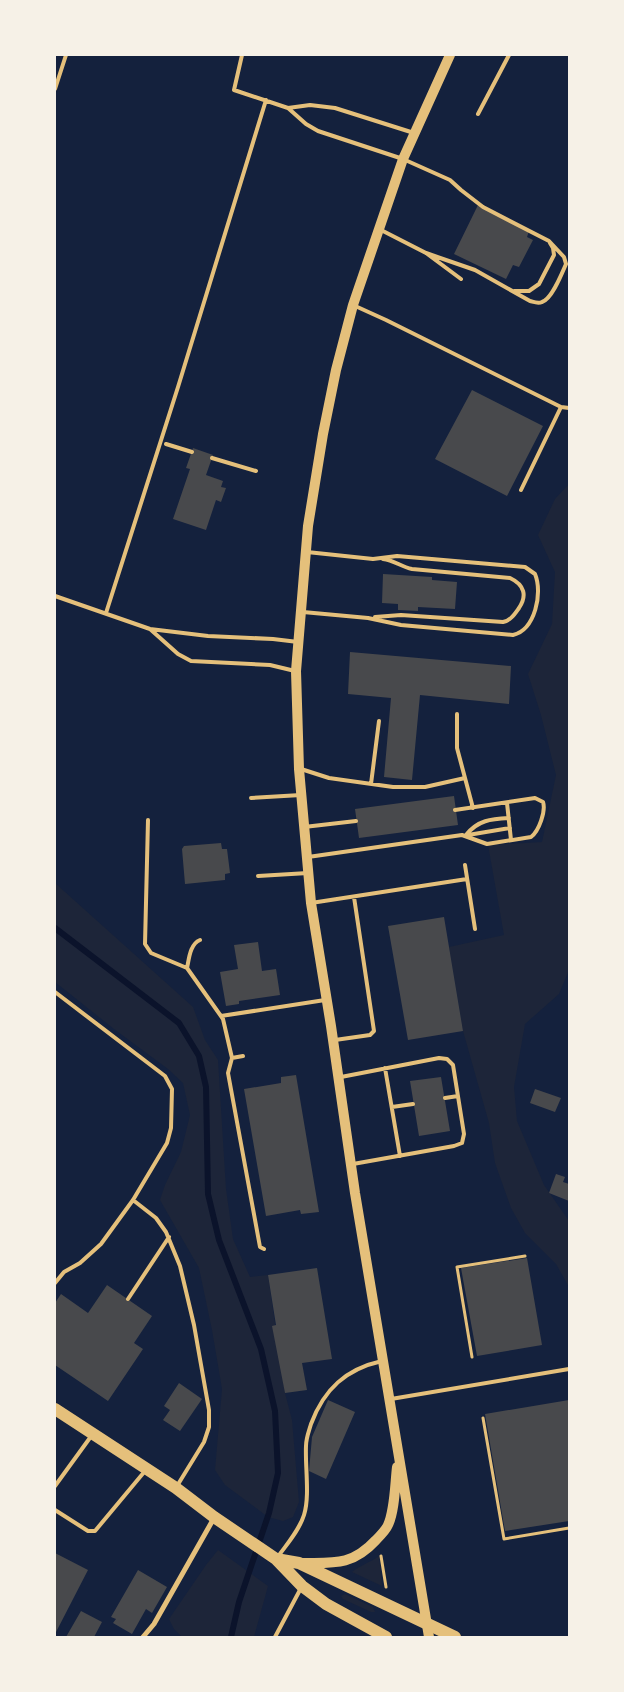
<svg xmlns="http://www.w3.org/2000/svg" width="624" height="1692" font-family="'Exo 2',sans-serif">
	<style>
		.green { fill: #1d2539 }
		.lines { fill: none; stroke-linecap: round; stroke-linejoin: round }
		.stream { stroke: #0b132b; stroke-width: 6 }
		.building { fill: #48494c }
		.path { stroke: #e5c07b; stroke-width: 3 }
		.service { stroke: #e5c07b; stroke-width: 4 }
		.minor { stroke: #e5c07b; stroke-width: 5 }
		.secondary { stroke: #e5c07b; stroke-width: 10 }
		.primary { stroke: #e5c07b; stroke-width: 12 }
	</style>
	<rect width="100%" height="100%" fill="#14213d"/>
	<path class="green" d="M569,484V970L559,994L525,1024L514,1087L517,1121L544,1185L569,1221V1287L556,1264L525,1233L511,1208L495,1163L489,1123L463,1031L449,947L504,935L488,845L542,842L556,775L541,715L528,674L552,624L555,572L538,535L555,499Z
		M55,883L193,1007L205,1040L218,1060L226,1189L233,1239L250,1277L268,1275L285,1393L292,1420L299,1502L293,1517L283,1521L268,1517L225,1485L215,1470L222,1389L212,1330L199,1268L160,1200L165,1185L181,1152L190,1115L183,1083L168,1069L114,1029L55,982Z
		M218,1550L268,1586L254,1637H182L174,1629L169,1619L206,1565Z
		M379,1556L382,1586L352,1572C359,1566 371,1562 379,1556Z
		M345,1594L373,1607L375,1612H371L343,1599L341,1596Z"/>
	<g class="lines">
		<path class="stream" d="M55,928L179,1023L199,1056L206,1087L208,1194L219,1240L261,1349L275,1411L278,1473L269,1513L239,1602L231,1637"/>
	</g>
	<path class="building" d="M478,205L529,231L527,237L533,240L519,267L513,265L506,279L454,254Z
		M472,390L543,426L507,496L435,459Z
		M193,448L213,455L206,475L223,481L221,487L226,488L221,502L216,500L206,530L173,519L190,469L186,468Z
		M383,574L432,577V580L457,582L455,609L418,607V611L398,610V604L382,603Z
		M350,652L511,666L509,704L420,695L412,780L384,777L391,698L348,694Z
		M454,796L458,825L359,838L355,809Z
		M221,843L222,849H227L230,873L225,874V880L185,884L182,849L184,846Z
		M444,917L463,1031L408,1040L388,926Z
		M258,942L262,971L276,969L280,995L239,1001V1004L226,1006L220,972L238,969L234,945Z
		M296,1075L319,1212L301,1214L300,1210L266,1216L244,1089L281,1083V1077Z
		M441,1077L450,1131L419,1136L410,1081Z
		M535,1089L561,1098L555,1112L530,1103Z
		M556,1174L565,1177L563,1182L569,1184V1201L549,1193Z
		M527,1258L542,1345L477,1356L461,1268Z
		M317,1268L332,1359L302,1363L307,1390L285,1393L272,1326L276,1325L268,1275Z
		M107,1285L152,1316L134,1343L143,1349L108,1401L55,1365V1303L61,1294L88,1313Z
		M179,1383L202,1399L180,1431L163,1420L170,1410L164,1406Z
		M328,1400L355,1412L326,1479L309,1471L312,1437Z
		M569,1400V1521L505,1531L485,1414Z
		M55,1553L88,1570L55,1634Z
		M138,1570L167,1587L152,1613L146,1609L132,1634L113,1623L116,1619L111,1617Z
		M81,1611L102,1622L94,1637H66Z"/>
	<g class="lines">
		<path class="path" d="M472,1357L457,1267L525,1256
			M483,1418L504,1539L569,1528
			M381,1556L386,1587"/>
		<path class="service" d="M242,55L234,90L288,108L306,124L318,131L403,159L450,180L461,190L483,207L549,241L564,257L566,264C562,273 552,299 542,302C538,304 534,302 530,301L475,270L426,253
			M55,89L66,55
			M288,108L310,105L335,108L414,133
			M478,114L509,55
			M381,230L426,253L461,279
			M514,291H529L539,284L554,255L553,248L550,243
			M353,305L386,320L549,401L561,407L569,408
			M166,444L192,452
			M212,458L256,471
			M521,490L561,407
			M55,596L150,629L208,636L273,639L298,642
			M303,612L368,618L401,625L513,635C535,630 543,593 535,574L525,567L397,556L373,559L307,552
			M106,613L178,387L266,100
			M375,617L401,615L503,622C511,620 514,615 519,608C527,596 525,585 510,578L412,569C401,567 394,560 383,559
			M150,629L178,654L191,661L270,665L295,671
			M457,714V748L473,808
			M301,769L329,778L393,787H425L465,778
			M371,784L379,721
			M251,798L301,795
			M507,803L511,840
			M148,820L145,944L151,953L187,968L223,1019L232,1058L243,1056
			M304,827L356,821
			M466,835C478,820 491,819 509,818
			M468,835L510,828
			M308,857L462,835L487,844L531,837C539,831 546,811 543,802L535,798L455,810
			M465,865L475,929
			M258,876L308,873
			M311,903L467,879
			M187,968C189,959 190,944 200,940
			M55,992L165,1076L172,1089L171,1128L167,1143L133,1200L101,1244L80,1263L64,1272L55,1283
			M221,1016L325,1000
			M335,1040L370,1035L374,1031L354,897
			M232,1058L228,1073L260,1247L264,1249
			M385,1068L400,1156
			M341,1077L439,1058L447,1059L453,1065L464,1134L462,1143L454,1146L353,1164
			M445,1098L458,1096
			M392,1107L413,1104
			M133,1200L156,1218L166,1232L180,1266L194,1325L209,1410V1427L204,1442L177,1486
			M128,1299L169,1237
			M391,1399L569,1369
			M55,1486L92,1435
			M55,1510L88,1531H95L145,1471
			M277,1558C286,1545 299,1531 304,1515C310,1496 305,1467 306,1446C306,1438 309,1431 311,1424C324,1389 346,1369 382,1361
			M275,1637L301,1588"/>
		<path class="minor" d="M143,1637L154,1624L214,1518"/>
		<path class="secondary" d="M301,1563C334,1563 352,1566 376,1540C381,1535 386,1530 388,1525C395,1510 395,1483 397,1467
			M429,1637L355,1193L331,1026L311,903L299,769L296,671L308,526L323,434L336,370L353,305L403,159L450,55"/>
		<path class="primary" d="M55,1409L176,1488L214,1517L276,1559L302,1586L326,1604L386,1637
			M276,1559L299,1563L455,1637"/>
	</g>
	<rect width="624" height="1692" fill="none" stroke="#f6f1e7" stroke-width="112"/>
</svg>
